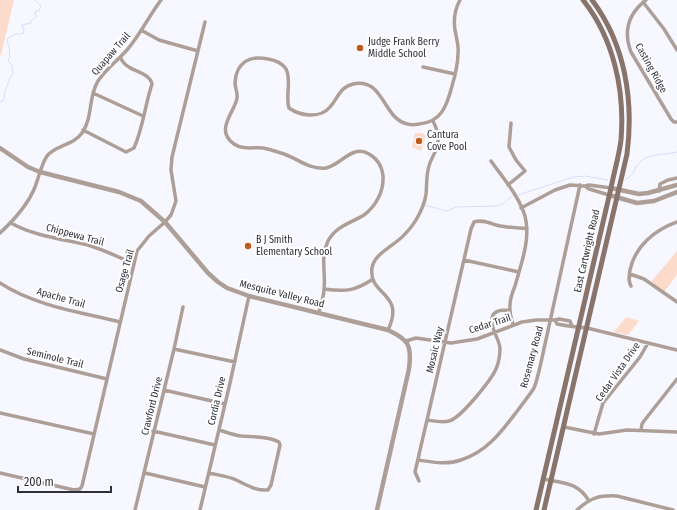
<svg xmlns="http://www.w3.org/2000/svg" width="677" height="510" font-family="'Fira Sans Condensed',sans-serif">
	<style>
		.green { fill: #fcdbcb }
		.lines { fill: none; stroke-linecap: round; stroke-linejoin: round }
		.stream { stroke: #d9dcfd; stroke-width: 1 }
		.minor { stroke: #ad9f98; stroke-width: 3.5 }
		.tertiary { stroke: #ad9f98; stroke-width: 4.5 }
		.secondary { stroke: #88746a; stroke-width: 5 }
		.poi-dot { fill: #bc5b1a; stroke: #fff; stroke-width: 1.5 }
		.labels { text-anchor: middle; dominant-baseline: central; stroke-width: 4; stroke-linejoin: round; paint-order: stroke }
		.poi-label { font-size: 10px; fill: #2e2f3b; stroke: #fff; text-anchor: start }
		.street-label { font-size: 10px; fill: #2e2f3b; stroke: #fff }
	</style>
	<rect width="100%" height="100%" fill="#f7f8ff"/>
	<path class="green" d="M0,0H14L1,55H0Z
		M415,133H422L426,136L421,151L412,147Z
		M677,251V275L664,292L651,282Z
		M626,317L639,321L628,335L614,332Z"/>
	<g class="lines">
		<path class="stream" d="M0,102H2L5,96L4,93L11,76L13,74L12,65L8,61C12,54 8,46 7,39L15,34H23L24,31L22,25L31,23V21L36,17L35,12L39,10L41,6L35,0
			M625,180C636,174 633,168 641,161C650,153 666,155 677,152
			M518,195L573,177L585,176L608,180
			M425,205L446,211L457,207L496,206L504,203L513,195"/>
		<path class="minor" d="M646,0C628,14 623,31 631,52L671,119L674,122H677
			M643,2L664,29L677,50
			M141,30L159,40L198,51
			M423,67L455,74
			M93,93L143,116
			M83,130L126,152L134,148C143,128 145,105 152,84C150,74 136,72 129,67C125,65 122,61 120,57
			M491,161C503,178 519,196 525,216C531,239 521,264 515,286C512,293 509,301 510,310C510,315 512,320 513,325
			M508,185L525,171L516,160L509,147L511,123
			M585,186L589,189L609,195
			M659,191L660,184L668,180L677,178
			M521,208L555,190L570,185L585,186L589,185L611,188
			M11,223C34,236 62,239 88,245C104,250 119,257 134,264
			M0,233C14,220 28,205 35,187C39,177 41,165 47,156C55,145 73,146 82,133C93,118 88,97 98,81C106,69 117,61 127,50C140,35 149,16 161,0
			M464,260L519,272
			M630,274L644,279L677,302
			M0,283C35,306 80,312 120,322
			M631,286C628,281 629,276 630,270C635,246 655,230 677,222
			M324,289C346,292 355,291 373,279
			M319,312C321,305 324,296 324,289C326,272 320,257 328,241C336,226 351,223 364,215C376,206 384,191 383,176C382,166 378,159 369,154C352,144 341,165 326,168C308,170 296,157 281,153C275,151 269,149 263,148C253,147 243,150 234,144C214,130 235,112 237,98C238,93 235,88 235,83C236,62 250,55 268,59C275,60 282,63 286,69C292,80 285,96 289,108C300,116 320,119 330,107C338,98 340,87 353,84C382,77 383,115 404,123C409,125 414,125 419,124C442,122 447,105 452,86C455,76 458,64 458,53C459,48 457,41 456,35C453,23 454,11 460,0
			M555,320L557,324C567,326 576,327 587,328L677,350
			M388,330C406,292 368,296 372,268C374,253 396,245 405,234C415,224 424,208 426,194C427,185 426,175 429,166C431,158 438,150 438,141C439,134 436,127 433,121
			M406,341L416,338L451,343L477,339L522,322L536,320H555L559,319L570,321L572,326
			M174,349L235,362
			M0,350L24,359L107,379
			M164,390L225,404
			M0,413L94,434
			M427,420C434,421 442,423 449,421C461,418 491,380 496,369C499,362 500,355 500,348C499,338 490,328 492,318C493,310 503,310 509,310
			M564,427L599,434L627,430L677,432
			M641,430L642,424L644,421L677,379
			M153,431L215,445
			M594,434L603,403L640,357L648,343
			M418,460C432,462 447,465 461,460C487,452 502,431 518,410C523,403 529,396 534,388C537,381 538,374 540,367L580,185
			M0,473L74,490L80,489L82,486L137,251L149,236L165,222L171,215L176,201L171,170L172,157L205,22
			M145,473L205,487
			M209,473C217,475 226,476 234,479C245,484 255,491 268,490L271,485L280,445L279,442C268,436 253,437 241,436C233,435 226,432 219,430
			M543,479C563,483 578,482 589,501
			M419,481L415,472L471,229L474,222C483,219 491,224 500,226C509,227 517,229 527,228
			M135,510L174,349L183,307
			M200,510L230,383L249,296
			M577,510C590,498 599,495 617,496L673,510"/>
		<path class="tertiary" d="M0,148L28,167L40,172L119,192L141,201L165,222L208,273L218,282L227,288L249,296L388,330C409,340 412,345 409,369L377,510
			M611,188L639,194L648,193L677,185
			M609,195L637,203L654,201L677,192"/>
		<path class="secondary" d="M536,510L611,188C614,172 619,156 621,140C625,91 614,39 583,0
			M544,510L627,154C634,100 625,44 592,0"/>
	</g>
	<g class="poi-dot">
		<circle cx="360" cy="48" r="4"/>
		<circle cx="419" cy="141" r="4"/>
		<circle cx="248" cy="246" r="4"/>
	</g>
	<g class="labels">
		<g class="poi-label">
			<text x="368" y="42">Judge Frank Berry<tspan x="368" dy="12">Middle School</tspan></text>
			<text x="427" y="135">Cantura<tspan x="427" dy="12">Cove Pool</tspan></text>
			<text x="256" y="240">B J Smith<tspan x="256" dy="12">Elementary School</tspan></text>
		</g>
		<g class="street-label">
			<text transform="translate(111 54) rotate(-49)">Quapaw Trail</text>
			<text transform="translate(651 68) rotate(61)">Casting Ridge</text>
			<text transform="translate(75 235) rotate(15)">Chippewa Trail</text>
			<text transform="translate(587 251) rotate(-77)">East Cartwright Road</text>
			<text transform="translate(125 271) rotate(-74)">Osage Trail</text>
			<text transform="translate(282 294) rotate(14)">Mesquite Valley Road</text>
			<text transform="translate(61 298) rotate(16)">Apache Trail</text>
			<text transform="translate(490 324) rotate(-18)">Cedar Trail</text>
			<text transform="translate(435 350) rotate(-77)">Mosaic Way</text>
			<text transform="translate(532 357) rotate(-75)">Rosemary Road</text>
			<text transform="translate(55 358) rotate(14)">Seminole Trail</text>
			<text transform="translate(618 372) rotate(-55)">Cedar Vista Drive</text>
			<text transform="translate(217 401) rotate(-77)">Cordia Drive</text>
			<text transform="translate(152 406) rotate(-76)">Crawford Drive</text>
		</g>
	</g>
	<path d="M18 486v6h93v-6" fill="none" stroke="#2e2f3b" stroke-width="2"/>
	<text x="24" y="486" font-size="12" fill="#2e2f3b" stroke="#ffffff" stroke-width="3" paint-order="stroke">200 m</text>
</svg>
